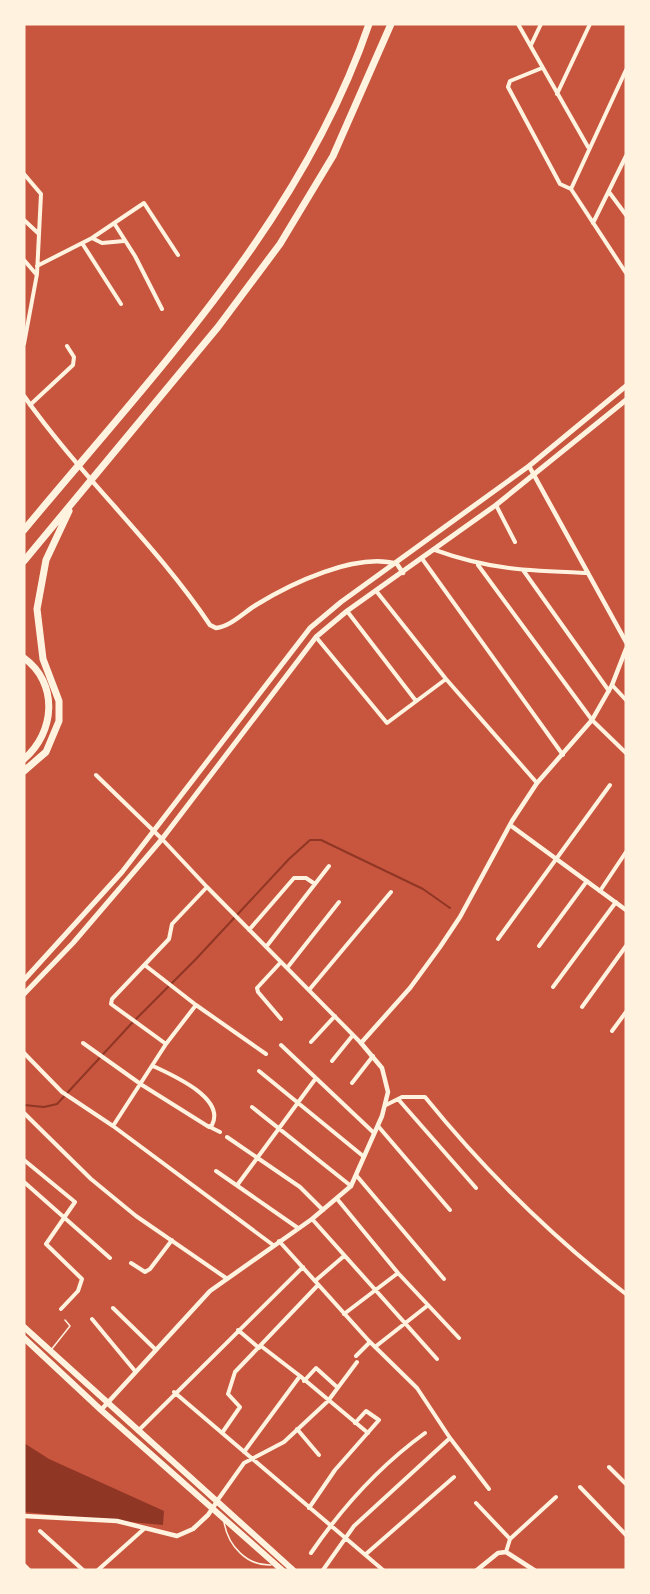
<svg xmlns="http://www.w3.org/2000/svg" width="650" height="1594" font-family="'Nunito Sans',sans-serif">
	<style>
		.water { fill: #8f3625 }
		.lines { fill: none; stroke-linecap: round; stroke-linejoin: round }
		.stream { stroke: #8f3625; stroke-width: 2 }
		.service { stroke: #fff3e0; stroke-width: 1.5 }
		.minor { stroke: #fff3e0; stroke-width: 4 }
		.tertiary { stroke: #fff3e0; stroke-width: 4.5 }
		.secondary { stroke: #fff3e0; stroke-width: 5 }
		.primary { stroke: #fff3e0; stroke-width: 6 }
		.motorway { stroke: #fff3e0; stroke-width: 7 }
	</style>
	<rect width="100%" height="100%" fill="#c8553d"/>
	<path class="water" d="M24,1443L49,1459L164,1511L163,1525L24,1512Z"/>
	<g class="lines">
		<path class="stream" d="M24,1105L44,1107L57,1104L131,1024L196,959L289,859L310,840H321L423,889L450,908"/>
		<path class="service" d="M51,1350L70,1326L65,1320
			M224,1522C228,1546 247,1566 271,1565"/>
		<path class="minor" d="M518,24L588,147
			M531,45L541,24
			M542,68L510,81L508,87L560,184L571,189
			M626,70L571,189L626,273
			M557,94L590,24
			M24,174L41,194L37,274L24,344
			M609,192L626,215
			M24,220L39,234
			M114,223L135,256L162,309
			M593,223L626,156
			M92,238L102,243L124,241
			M82,243L121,304
			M24,260L36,274
			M37,266L92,238L144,203L178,255
			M30,405L73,365L74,357L67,346
			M496,505L515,542
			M435,550C490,570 530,571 588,573
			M423,560L563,755
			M478,565L592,720L626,753
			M523,570L609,691
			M377,592L446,679L537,783
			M347,611L416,701
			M316,637L387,723L446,679
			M612,685L626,700
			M96,775L162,839L207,887
			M600,891L626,852
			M249,930L294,878H306L315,884
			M498,939L610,785
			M539,946L587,881
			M266,947L329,866
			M287,968L339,902
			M553,987L616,902
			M309,990L391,892
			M196,1005L266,1054
			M582,1007L626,946
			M281,1019L258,992L257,988L281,962
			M612,1031L626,1012
			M311,1042L335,1016
			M83,1043L142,1085L209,1127L212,1125C226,1098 172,1075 153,1066
			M166,1044L111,1004L112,999L169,939L172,924L207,887L361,1043
			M281,1045L374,1133
			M24,1053L62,1092L113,1126L273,1245
			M332,1061L353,1035
			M259,1071L363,1156
			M352,1083L373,1056
			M398,1099L476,1188
			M386,1105L402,1097H425C485,1171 551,1236 626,1294
			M252,1107L351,1186
			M24,1113L91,1179L136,1216L226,1278
			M113,1126L166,1044L196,1005L146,966
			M378,1126L450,1210
			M210,1127L220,1132
			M227,1137L300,1187L323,1210
			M24,1160L75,1202L46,1244L82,1279L78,1291L61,1309
			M216,1171L298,1228
			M356,1175L444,1279
			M24,1182L110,1258
			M238,1184L316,1078
			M338,1200L398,1273L459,1338
			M312,1219L437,1359
			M279,1241L369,1341L417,1388L450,1438L489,1489
			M131,1263L145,1272L150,1269L172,1240
			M315,1281L344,1256
			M113,1308L155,1349
			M344,1314L398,1273
			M92,1319L135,1371
			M238,1330L259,1348
			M261,1346L300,1376
			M375,1347L427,1306
			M356,1356L370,1342
			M304,1381L316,1368L337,1387
			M174,1392L383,1570
			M297,1429L319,1455
			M138,1431L303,1267
			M222,1433L240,1407L228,1394L235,1372L318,1285
			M244,1452L300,1376L368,1433
			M609,1467L626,1484
			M580,1487L626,1535
			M217,1501L244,1463L284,1442L328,1401L357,1362
			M476,1503L510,1539L506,1552
			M309,1508L335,1470L379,1420L366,1411L355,1423
			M40,1531L83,1570
			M510,1539L556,1497
			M311,1553C341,1509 381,1465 425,1433
			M366,1554L454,1477
			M24,1565L29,1570
			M98,1570L145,1528
			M323,1570L354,1526L450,1438"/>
		<path class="tertiary" d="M24,396C81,477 155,543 210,625L216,628C231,626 243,613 256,605C290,584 356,552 397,564L403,573
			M529,466L626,642
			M510,825L626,910
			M101,1410L210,1291L312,1219L351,1186L382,1116L388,1092L382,1068L361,1043L410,988L440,947L460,917L512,821L537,783L592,720L612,685L626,649
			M24,1516L117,1521L177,1536L193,1529L208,1515L216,1503
			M477,1570L498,1553L506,1552L534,1570"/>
		<path class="secondary" d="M24,980L122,872L310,628L341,602L529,466L626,386
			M24,994L73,943L162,839L316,637L347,611L496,505L626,400"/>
		<path class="primary" d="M24,1327L293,1570
			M24,1338L101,1410L282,1570"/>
		<path class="motorway" d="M24,530C154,373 302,221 369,24
			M24,561L218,327L280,244L333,156L391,24
			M24,658C59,683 55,733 24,759
			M24,771L46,752L59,721V701L43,659L37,609L46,560L69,511"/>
	</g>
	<rect width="650" height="1594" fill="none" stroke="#fff3e0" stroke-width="51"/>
</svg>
